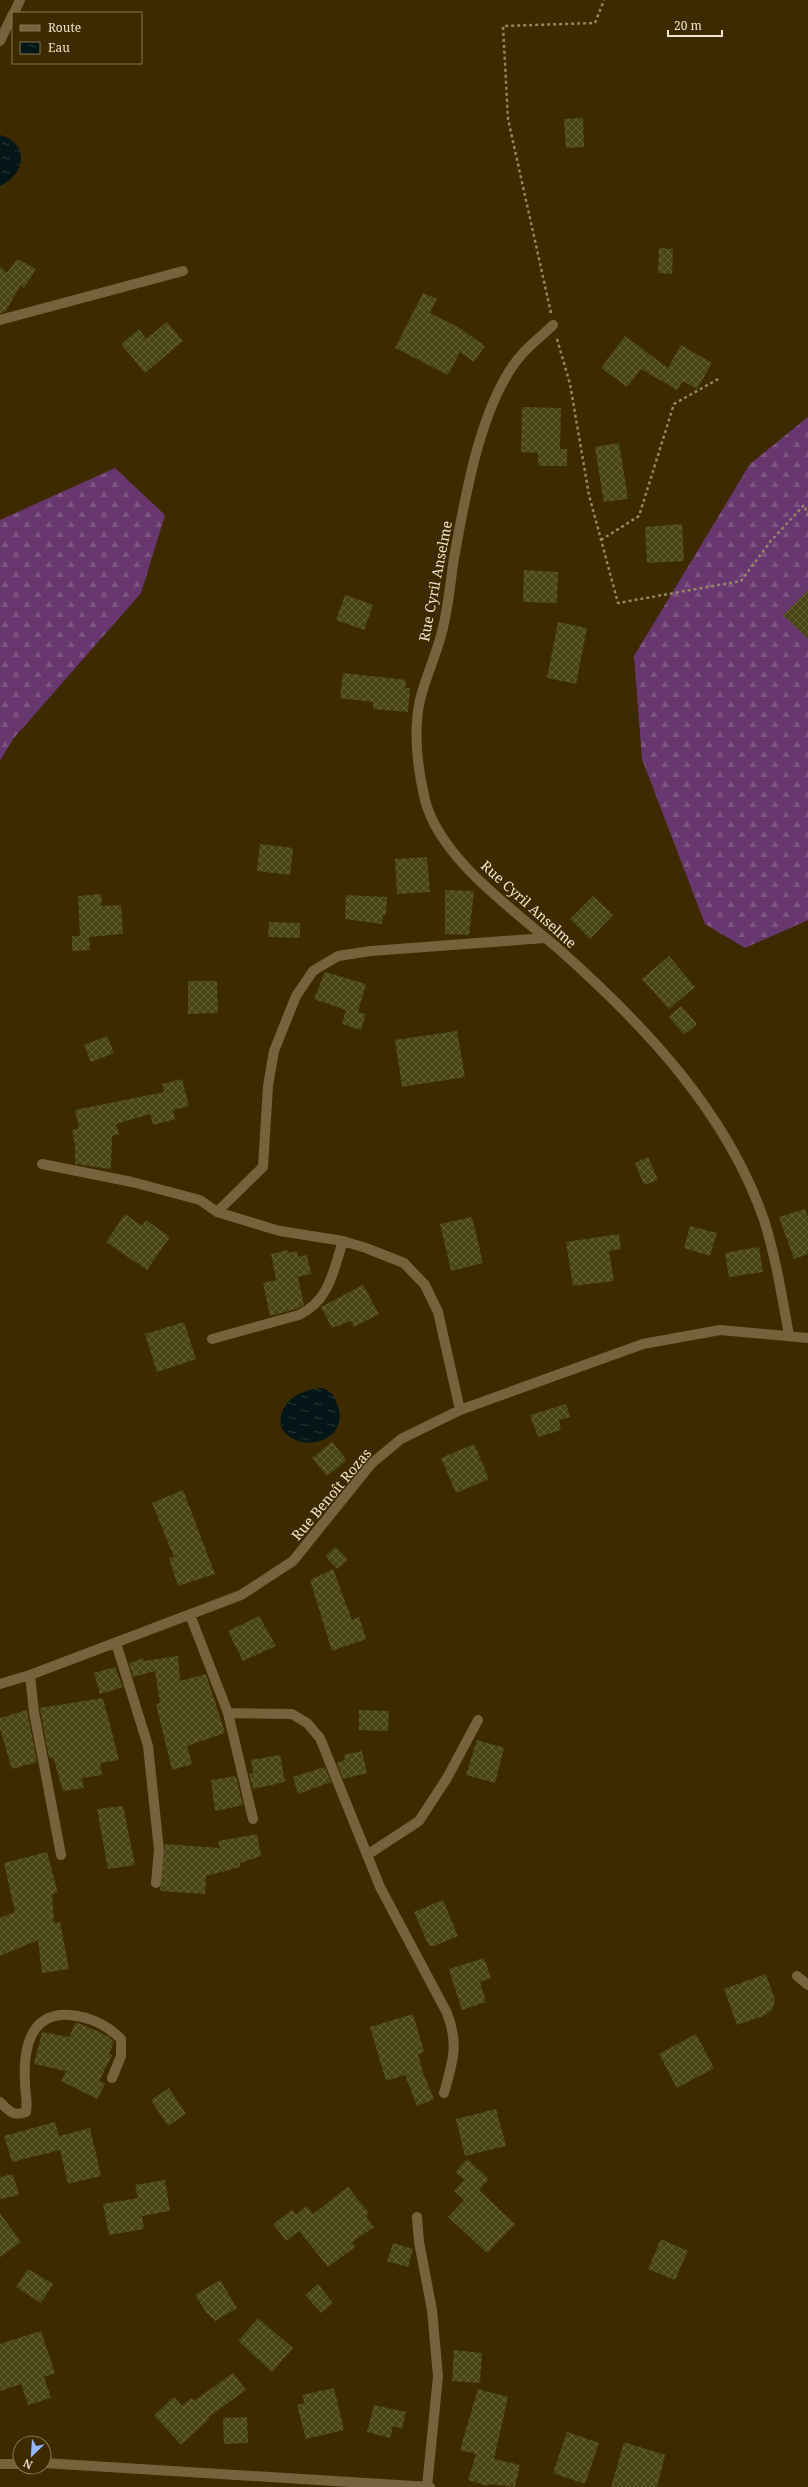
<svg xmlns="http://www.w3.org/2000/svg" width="808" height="2487" font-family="'Noto Serif',serif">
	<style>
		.forest { fill: url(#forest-firs) }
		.water { fill: url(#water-ripples) }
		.building { fill: url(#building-cross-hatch) }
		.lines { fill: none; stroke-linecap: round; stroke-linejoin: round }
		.path { stroke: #948565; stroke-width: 2.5; stroke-dasharray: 3 3; stroke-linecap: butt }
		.minor { stroke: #76633e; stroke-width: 10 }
		.labels { text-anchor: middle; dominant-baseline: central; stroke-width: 3; stroke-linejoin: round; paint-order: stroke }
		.street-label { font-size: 14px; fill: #f0e4ce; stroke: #3d2a00 }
	</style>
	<defs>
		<pattern id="forest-firs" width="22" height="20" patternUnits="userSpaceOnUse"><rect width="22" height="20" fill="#69376f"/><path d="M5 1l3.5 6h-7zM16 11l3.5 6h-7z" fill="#7f5482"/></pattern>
		<pattern id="water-ripples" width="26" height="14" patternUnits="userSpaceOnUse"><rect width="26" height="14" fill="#041618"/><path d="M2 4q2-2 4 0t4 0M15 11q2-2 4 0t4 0" fill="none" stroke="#293838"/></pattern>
		<pattern id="building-cross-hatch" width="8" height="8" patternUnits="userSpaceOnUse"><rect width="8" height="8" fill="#4a4518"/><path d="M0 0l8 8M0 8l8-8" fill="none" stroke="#646038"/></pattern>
	</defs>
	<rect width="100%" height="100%" fill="#3d2a00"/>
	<path class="forest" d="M808,417V920L745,948L705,924L642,759L634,656L750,464Z
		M115,468L165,515L141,593L13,739L0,761V520Z"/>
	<path class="water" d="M0,135C30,143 26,174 0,186Z
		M322,1388C332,1391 334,1396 338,1406C350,1442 297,1456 281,1427C277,1402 301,1389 322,1388Z"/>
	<path class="building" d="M583,118L584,147L566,148L564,119Z
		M659,248L673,249L672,274L658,273Z
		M17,259L36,269L24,288L21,285L5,312L0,313V267L7,273Z
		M423,293L437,299L430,313L458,327L485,346L474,362L460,352L448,375L395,348Z
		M167,322L183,341L145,373L121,344L139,329L146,339Z
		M625,336L668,368L681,345L712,363L697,389L683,381L677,390L641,369L627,387L601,368Z
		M522,407L561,408L560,449H567V466H538V453L521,452Z
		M619,443L628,499L604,502L595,447Z
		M682,524L684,561L647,563L645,527Z
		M524,570L558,572L557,603L523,602Z
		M808,590V639L783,615Z
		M345,595L373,605L364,630L336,620Z
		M558,622L587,628L576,684L547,678Z
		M343,673L406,680L405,688H410L408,712L373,709V702L340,698Z
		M260,844L293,848L290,875L257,871Z
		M427,857L430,892L397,894L395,859Z
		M445,890L474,891L469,935L445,934Z
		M101,894L102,906L121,905L123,934L89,937L90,950L72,951V936H80L78,896Z
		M346,895L387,897L386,915H383L382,924L345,919Z
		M593,896L613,915L590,939L570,919Z
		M269,922L300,923V938L268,937Z
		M669,956L695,987L669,1009L642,979Z
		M325,972L366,984L358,1012L366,1014L361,1030L342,1024L346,1010L314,999Z
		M188,981H217L218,1013L188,1014Z
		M681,1006L697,1024L684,1035L669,1017Z
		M457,1031L465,1077L402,1087L395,1040Z
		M107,1036L114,1053L91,1062L84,1045Z
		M182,1079L189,1106L173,1110L175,1119L153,1125L150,1114L116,1124L119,1134L112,1136L111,1169L75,1164V1145L72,1130L79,1128L75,1110L164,1092L162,1084Z
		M648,1157L658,1180L644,1185L635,1163Z
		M805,1209L808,1218V1254L794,1259L779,1217Z
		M125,1214L142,1226L146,1220L170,1237L147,1270L106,1242Z
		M472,1217L483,1263L451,1271L440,1224Z
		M690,1226L717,1233L710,1256L684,1248Z
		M619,1234L621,1249L609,1251L614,1281L573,1286L566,1242Z
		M759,1247L763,1272L729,1277L725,1253Z
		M288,1250L289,1253L297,1251L298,1257L307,1255L311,1274L298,1277L304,1305L296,1309L270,1316L263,1283L276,1280L271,1254Z
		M363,1285L379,1314L354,1327L351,1321L332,1328L321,1307Z
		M184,1322L196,1359L157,1372L145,1334Z
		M566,1404L570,1417L559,1420L561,1430L538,1437L530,1415Z
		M332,1442L347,1460L327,1476L312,1458Z
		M474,1444L489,1479L456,1493L441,1458Z
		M183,1490L215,1574L178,1586L169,1558L174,1557L152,1503Z
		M336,1547L348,1560L337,1569L325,1556Z
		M333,1569L352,1620L359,1617L366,1639L332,1651L310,1580Z
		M259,1616L276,1646L243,1661L228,1631Z
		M178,1656L180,1681L206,1674L225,1733L187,1746L192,1764L172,1770L156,1704L160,1703L155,1671L133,1677L129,1663L144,1658V1661Z
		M115,1667L123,1687L100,1694L94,1673Z
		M103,1698L119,1760L100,1763L102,1775L82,1778L84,1788L63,1791L53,1757L49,1758L40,1708Z
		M27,1710L37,1762L12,1769L0,1729V1718Z
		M359,1710L389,1711L388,1731L359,1730Z
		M477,1740L504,1748L495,1783L466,1775Z
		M362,1751L367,1773L343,1779L337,1763L345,1760L344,1755Z
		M280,1755L285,1782L253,1789L249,1774L253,1773L251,1760Z
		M325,1767L331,1782L298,1794L293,1777Z
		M236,1776L243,1805L215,1811L211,1780Z
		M123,1806L135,1865L108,1869L97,1809Z
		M257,1834L261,1856L240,1863V1867L206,1876L205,1894L160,1891L165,1844L220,1848L218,1841Z
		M47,1852L58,1893L52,1894L54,1923L60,1922L69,1969L42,1973L38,1940L0,1956V1918L15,1912L4,1863Z
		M443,1900L458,1936L434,1946H429L414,1912Z
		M484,1958L491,1978L480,1982L486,2002L462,2010L449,1969Z
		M766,1974L775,2000L772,2010L763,2016L737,2025L724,1989Z
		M413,2014L424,2052L418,2054L422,2070L434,2099L417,2106L405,2075L386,2081L370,2027Z
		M76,2022L108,2036L114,2042L109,2054L112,2055L99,2081L105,2084L97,2099L61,2081L66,2071L34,2064L42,2032L69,2037Z
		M696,2034L714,2068L677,2088L659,2054Z
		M169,2088L186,2114L168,2126L151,2100Z
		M496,2109L506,2146L465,2156L456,2119Z
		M55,2122L59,2136L90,2128L101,2176L68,2184L60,2150L12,2162L4,2136Z
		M467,2159L489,2179L479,2190L515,2224L487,2253L448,2217L464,2200L454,2191L464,2180L455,2172Z
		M13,2174L19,2195L0,2199V2177Z
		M165,2180L170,2211L142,2216L144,2229L109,2235L103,2204L138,2198L135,2185Z
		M348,2187L369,2213L366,2216L374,2227L352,2242L355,2247L328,2267L299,2231L286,2241L273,2224L292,2210L296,2215L307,2206L313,2214Z
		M0,2213L21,2242L0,2257Z
		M661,2239L688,2251L675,2280L648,2269Z
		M393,2243L413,2249L408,2267L387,2261Z
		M28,2269L53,2284L41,2303L16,2287Z
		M220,2280L237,2308L215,2321L206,2312L195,2295Z
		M318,2284L333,2303L321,2313L305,2295Z
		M258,2318L293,2348L272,2372L238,2341Z
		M41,2331L55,2373L44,2377L51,2398L28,2405L21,2384L0,2391V2344Z
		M454,2350L482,2353L480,2383L452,2381Z
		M233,2373L246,2390L207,2418H210L181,2445L154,2415L174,2397L182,2406L191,2398L194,2401Z
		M334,2388L344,2430L306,2439L297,2405L305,2403L302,2395Z
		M478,2389L508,2397L494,2459L520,2465L515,2487L489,2484L488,2486L468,2480L476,2454L460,2450Z
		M374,2405L406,2412L402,2429L393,2426L390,2438L367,2432Z
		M247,2417L248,2443L224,2444L223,2418Z
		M567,2432L599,2443L585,2484L553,2473Z
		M624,2442L665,2455L657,2487H611Z"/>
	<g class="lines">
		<path class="path" d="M551,313L508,119L503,26L595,23L604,0
			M557,339L570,384L589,495L618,603L741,581L770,542L804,505L808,515
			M601,540L639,516L674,404L720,378"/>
		<path class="minor" d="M14,13L20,0
			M0,41L13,14
			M0,320L183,271
			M553,325C543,335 532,343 523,353C481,399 465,498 454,558C450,584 448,613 440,639C434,660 425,679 420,700C413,731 418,770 425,800C441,861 516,911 561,951C644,1025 727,1112 764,1220C776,1258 782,1297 789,1335
			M42,1164L132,1182L200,1200L217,1212L280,1231L343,1241L366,1248L404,1263L425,1285L438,1312L460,1410
			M217,1212L263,1167L268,1086L274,1051L296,996L313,971L338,956L371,951L545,938
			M212,1339L299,1315C330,1300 333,1271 343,1241
			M190,1615L228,1713L253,1819
			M116,1643L148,1746L159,1850L156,1883
			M30,1675L34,1712L61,1855
			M0,1684L30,1675L241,1595L293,1561L371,1464L401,1439L460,1410L643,1344L720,1330L808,1338
			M228,1713L292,1714L307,1723L320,1738L380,1887L447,2013C459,2045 453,2061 444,2093
			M367,1855L419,1821L447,1778L478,1720
			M797,1976L808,1985
			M0,2102C9,2111 13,2117 26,2112C28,2101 25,2093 25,2082C23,2049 30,2012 70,2015C91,2017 107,2025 121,2039V2056L112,2078
			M417,2217L419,2242L432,2310L438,2376L427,2487
			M44,2463L430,2487
			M0,2464H20"/>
	</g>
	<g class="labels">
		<g class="street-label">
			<text transform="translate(435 581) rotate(-79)">Rue Cyril Anselme</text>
			<text transform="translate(529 904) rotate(42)">Rue Cyril Anselme</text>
			<text transform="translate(331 1494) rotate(-50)">Rue Benoît Rozas</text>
		</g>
	</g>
	<rect x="12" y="12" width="130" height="52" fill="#3d2a00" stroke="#857452"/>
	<rect x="20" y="25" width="20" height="6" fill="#76633e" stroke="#857452"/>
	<text x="48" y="32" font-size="12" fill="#f0e4ce">Route</text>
	<rect x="20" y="42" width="20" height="12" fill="url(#water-ripples)" stroke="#857452"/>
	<text x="48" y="52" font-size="12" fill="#f0e4ce">Eau</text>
	<g transform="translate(32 2455) rotate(205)"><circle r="19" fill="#3d2a00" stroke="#857452"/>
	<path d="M0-3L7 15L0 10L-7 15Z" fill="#93b7fd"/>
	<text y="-6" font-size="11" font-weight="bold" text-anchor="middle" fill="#f0e4ce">N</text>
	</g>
	<path d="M668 30v6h54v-6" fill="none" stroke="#f0e4ce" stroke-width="2"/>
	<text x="674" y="30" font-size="12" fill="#f0e4ce" stroke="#3d2a00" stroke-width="3" paint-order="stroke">20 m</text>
</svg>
